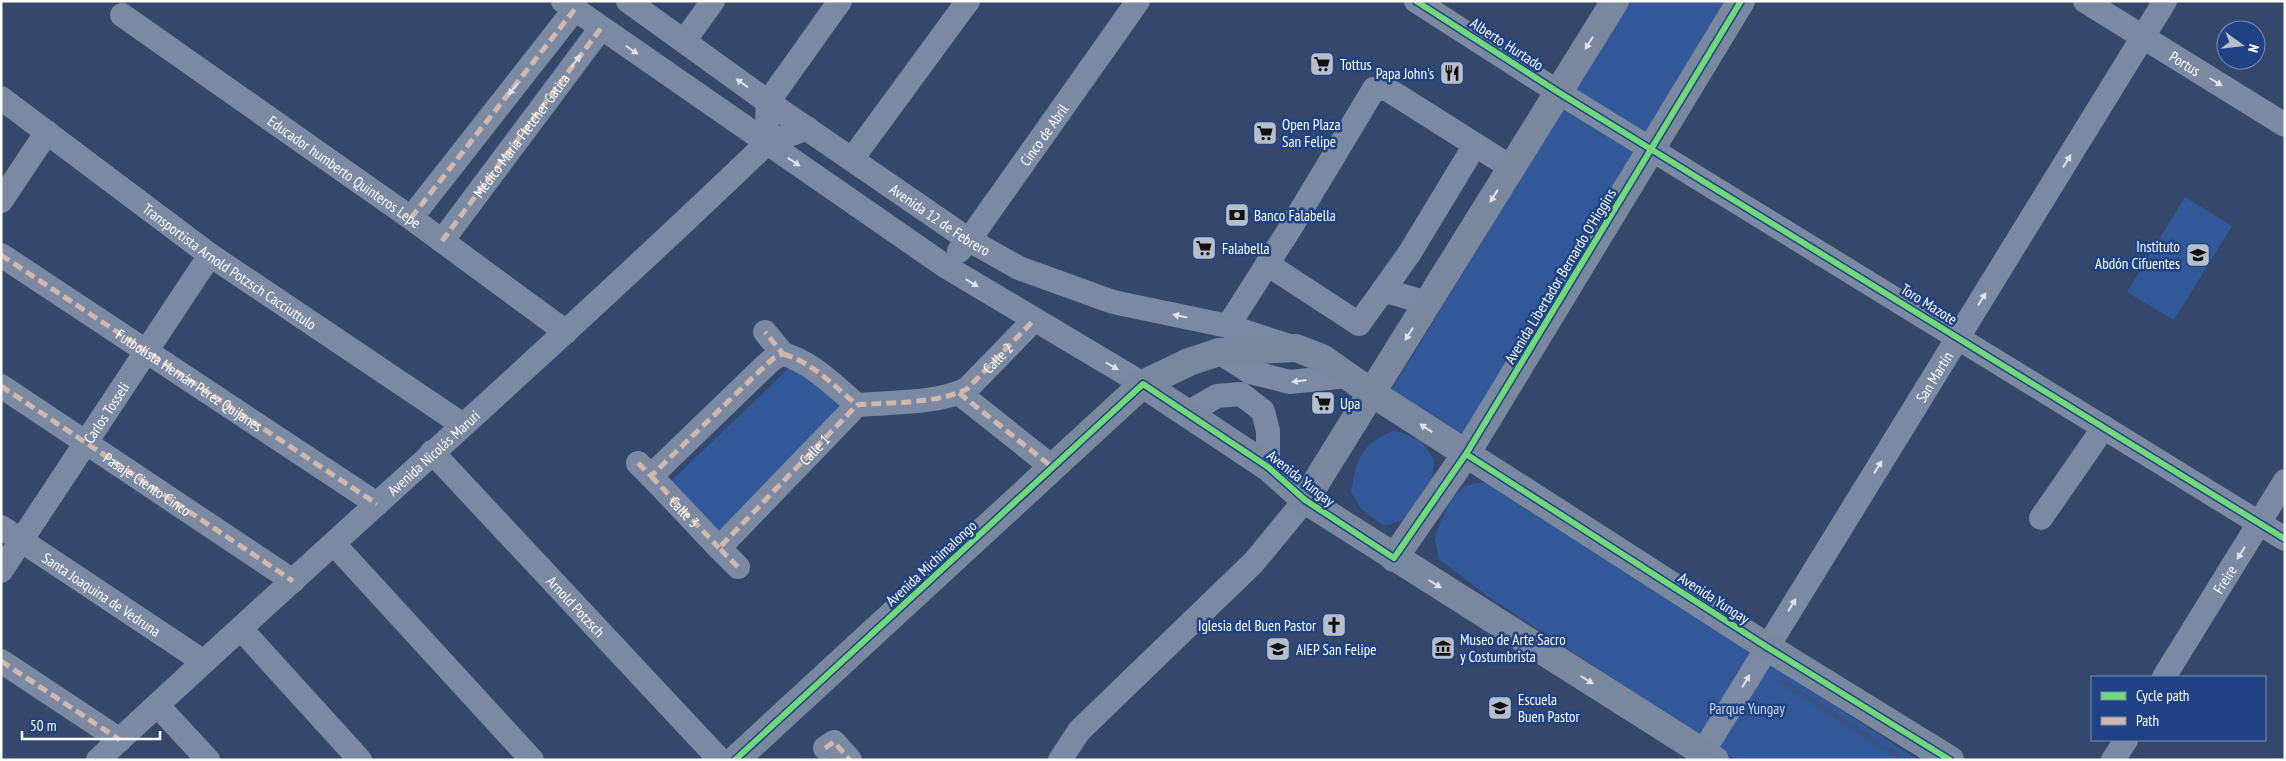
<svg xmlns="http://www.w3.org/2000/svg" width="2286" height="761" font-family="'PT Sans Narrow',sans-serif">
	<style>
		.green { fill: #32589a }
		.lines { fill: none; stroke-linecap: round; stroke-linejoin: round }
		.stream { stroke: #395382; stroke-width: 5.5 }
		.minor { stroke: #7b89a2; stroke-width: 24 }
		.major { stroke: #7a889f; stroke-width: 28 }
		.quiet { stroke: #d1b7ad; stroke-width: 5; stroke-dasharray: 10 5; stroke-linecap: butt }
		.cycleway-casing { stroke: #1e4283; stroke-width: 9 }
		.cycleway { stroke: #71d979; stroke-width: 6 }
		.oneway { fill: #dee1e7 }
		.oneway2 { fill: #dee2e8 }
		.labels { text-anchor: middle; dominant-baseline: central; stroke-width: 5; stroke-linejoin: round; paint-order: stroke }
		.street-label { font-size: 15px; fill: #fff; stroke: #1e4283 }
		.poi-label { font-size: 15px; fill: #fff; stroke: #1e4283; text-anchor: start }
		.park-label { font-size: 15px; fill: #c9daf7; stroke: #1e4283 }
	</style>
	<rect width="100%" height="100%" fill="#35486c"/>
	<path class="green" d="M1630,1H1735L1459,443L1390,396L1395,384Z
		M2185,197L2232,226L2174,320L2127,292Z
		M791,366L842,404L717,538L669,483Z
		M1395,430L1420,440L1434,459L1431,492L1414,517L1384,526L1361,509L1351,492C1357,457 1361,444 1395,430Z
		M1489,481L1918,760H1736L1725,753L1486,595L1439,559L1435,539L1441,520L1452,499L1464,486Z"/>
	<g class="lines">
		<path class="stream" d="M1781,681L1905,760"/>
		<g class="minor">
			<path d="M563,1L945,266L1143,384"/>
			<path id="s1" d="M628,1L768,102L969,240L1019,268L1113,302L1228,326L1289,346"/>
			<path d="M1416,1L1558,92L2285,539"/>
			<path id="s2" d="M2085,1L2285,125"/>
			<path id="s3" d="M122,15L411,218L566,332"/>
			<path d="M684,41L713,1"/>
			<path id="s4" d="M1,98L210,255L463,425"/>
			<path d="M766,144L768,102L840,1"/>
			<path d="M852,159L968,1"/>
			<path d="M1,201L47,132"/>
			<path d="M411,218L575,9"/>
			<path d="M442,241L601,28"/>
			<path id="s5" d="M959,251L969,240L1138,1"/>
			<path d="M1,255L377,504"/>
			<path d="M1267,264L1359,324L1409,254L1475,145"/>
			<path d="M1383,290L1427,303"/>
			<path d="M1228,326L1291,227L1374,89H1387L1512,168"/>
			<path d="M1219,352L1250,372L1290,382L1347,376"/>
			<path d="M783,354C812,362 834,386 857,405"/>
			<path id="s6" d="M1,386L293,581"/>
			<path d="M959,393L1052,467"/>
			<path d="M1186,414L1217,396L1241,394L1263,411L1268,431V467"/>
			<path id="s7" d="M432,452L720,760"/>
			<path d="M638,463L651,476L767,364L774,358L783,354L765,332"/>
			<path id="s8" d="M651,476L719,548"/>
			<path d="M2041,518L2104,427"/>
			<path id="s9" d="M1,527L204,662"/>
			<path d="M334,544L532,760"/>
			<path d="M738,567L719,548L857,405C890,402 937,404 967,389L1034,320"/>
			<path id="s10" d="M1,571L210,255"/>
			<path d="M241,629L360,760"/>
			<path d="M1,661L120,740"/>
			<path id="s11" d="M2164,677L2285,481"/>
			<path d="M157,705L208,760"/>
			<path d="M825,748L834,742L850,760"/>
			<path id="s12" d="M98,760C319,553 548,353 766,144L807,128"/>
			<path d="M1060,760L1079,731L1254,562L1305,500"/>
			<path id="s13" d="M1698,760L2165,1"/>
			<path d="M2113,760L2126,740"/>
		</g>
		<path class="major" d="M1143,384L1268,467L1305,500L1715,760
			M1305,500L1615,1
			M1394,558L1466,454L1741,1
			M735,760L1143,384L1189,362L1219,352L1296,348L1322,358L1372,393L1767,647L1950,760"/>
		<g class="quiet">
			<path d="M411,218L575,9"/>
			<path id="s14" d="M442,241L601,28"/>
			<path id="s15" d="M1,255L377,504"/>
			<path d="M783,354C812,362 834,386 857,405"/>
			<path d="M1,386L293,581"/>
			<path d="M959,393L1052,467"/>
			<path d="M638,463L651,476L767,364L774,358L783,354L765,332"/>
			<path d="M651,476L719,548"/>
			<path id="s16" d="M738,567L719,548L857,405C890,402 937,404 967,389L1034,320"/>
			<path d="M1,661L120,740"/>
			<path d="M825,748L834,742L850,760"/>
		</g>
		<defs>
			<path id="cycleway" d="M1416,1L1558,92L2285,539
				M1466,454L1767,647L1950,760
				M735,760L1143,384L1268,467L1305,500L1394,558L1466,454L1741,1"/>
		</defs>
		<use href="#cycleway" class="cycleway-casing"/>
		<use href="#cycleway" class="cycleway"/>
	</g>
	<defs><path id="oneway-solid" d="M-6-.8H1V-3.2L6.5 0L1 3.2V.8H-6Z" transform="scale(1.25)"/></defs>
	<g class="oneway">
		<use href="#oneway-solid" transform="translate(1589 43) rotate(122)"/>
		<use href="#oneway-solid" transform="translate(1494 196) rotate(122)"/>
		<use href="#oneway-solid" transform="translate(1409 334) rotate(122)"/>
		<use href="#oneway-solid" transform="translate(1426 428) rotate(-147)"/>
		<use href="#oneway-solid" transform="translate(1435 584) rotate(32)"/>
		<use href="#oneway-solid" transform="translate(1587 680) rotate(32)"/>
	</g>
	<g class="oneway2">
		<use href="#oneway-solid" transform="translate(632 50) rotate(35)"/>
		<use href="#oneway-solid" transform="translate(576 61) rotate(-53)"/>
		<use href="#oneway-solid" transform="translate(2216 82) rotate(32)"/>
		<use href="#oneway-solid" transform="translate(742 83) rotate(-144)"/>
		<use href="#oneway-solid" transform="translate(513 89) rotate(128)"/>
		<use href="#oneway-solid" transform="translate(2067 161) rotate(-58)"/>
		<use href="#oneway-solid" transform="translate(794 162) rotate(34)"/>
		<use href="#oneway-solid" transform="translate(972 283) rotate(31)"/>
		<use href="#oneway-solid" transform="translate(1982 299) rotate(-58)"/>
		<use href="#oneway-solid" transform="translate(1180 316) rotate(-168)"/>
		<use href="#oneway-solid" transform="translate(1112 366) rotate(30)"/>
		<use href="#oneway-solid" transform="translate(1299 381) rotate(173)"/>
		<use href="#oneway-solid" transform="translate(1878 467) rotate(-58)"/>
		<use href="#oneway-solid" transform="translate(2241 553) rotate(122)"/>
		<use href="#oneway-solid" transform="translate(1792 605) rotate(-58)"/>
		<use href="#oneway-solid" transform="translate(1746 681) rotate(-59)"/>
	</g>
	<defs>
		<symbol id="supermarket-square" viewBox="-11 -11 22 22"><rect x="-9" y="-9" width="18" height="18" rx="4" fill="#b8bfcc" stroke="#1e4283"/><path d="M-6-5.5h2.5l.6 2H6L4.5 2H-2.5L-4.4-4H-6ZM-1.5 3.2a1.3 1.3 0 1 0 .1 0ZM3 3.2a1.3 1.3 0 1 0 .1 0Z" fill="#111"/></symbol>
		<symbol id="restaurant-square" viewBox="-11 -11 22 22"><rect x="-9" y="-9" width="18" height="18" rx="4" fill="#b8bfcc" stroke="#1e4283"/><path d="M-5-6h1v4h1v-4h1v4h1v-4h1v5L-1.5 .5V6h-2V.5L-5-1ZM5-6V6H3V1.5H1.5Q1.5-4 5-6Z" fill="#111"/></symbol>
		<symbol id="bank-square" viewBox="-11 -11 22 22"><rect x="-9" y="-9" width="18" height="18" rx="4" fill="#b8bfcc" stroke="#1e4283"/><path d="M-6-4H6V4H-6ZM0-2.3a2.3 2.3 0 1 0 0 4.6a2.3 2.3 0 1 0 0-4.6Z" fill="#111"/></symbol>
		<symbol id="school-square" viewBox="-11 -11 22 22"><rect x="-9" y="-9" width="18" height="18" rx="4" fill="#b8bfcc" stroke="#1e4283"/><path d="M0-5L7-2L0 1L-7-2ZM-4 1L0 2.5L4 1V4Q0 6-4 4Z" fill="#111"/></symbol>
		<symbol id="church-square" viewBox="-11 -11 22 22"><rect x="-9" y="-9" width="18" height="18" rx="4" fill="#b8bfcc" stroke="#1e4283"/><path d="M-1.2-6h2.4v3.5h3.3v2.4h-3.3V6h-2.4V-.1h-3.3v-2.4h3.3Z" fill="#111"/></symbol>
		<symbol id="museum-square" viewBox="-11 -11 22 22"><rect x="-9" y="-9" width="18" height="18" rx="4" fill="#b8bfcc" stroke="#1e4283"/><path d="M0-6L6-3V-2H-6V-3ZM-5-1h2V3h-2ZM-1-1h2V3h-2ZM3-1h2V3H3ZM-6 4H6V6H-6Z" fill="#111"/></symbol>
		<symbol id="university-square" viewBox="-11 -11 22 22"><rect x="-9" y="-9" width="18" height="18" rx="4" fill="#b8bfcc" stroke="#1e4283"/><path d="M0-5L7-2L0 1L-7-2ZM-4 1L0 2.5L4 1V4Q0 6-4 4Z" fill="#111"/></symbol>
	</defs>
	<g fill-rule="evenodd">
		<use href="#supermarket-square" x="1308" y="50" width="28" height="28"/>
		<use href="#restaurant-square" x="1438" y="59" width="28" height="28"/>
		<use href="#supermarket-square" x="1251" y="119" width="28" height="28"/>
		<use href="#bank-square" x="1223" y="201" width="28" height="28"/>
		<use href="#supermarket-square" x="1190" y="234" width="28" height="28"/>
		<use href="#school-square" x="2184" y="241" width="28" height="28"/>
		<use href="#supermarket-square" x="1309" y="389" width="28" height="28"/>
		<use href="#church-square" x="1320" y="611" width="28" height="28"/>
		<use href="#museum-square" x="1429" y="634" width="28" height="28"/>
		<use href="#university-square" x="1264" y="635" width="28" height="28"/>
		<use href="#school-square" x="1486" y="694" width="28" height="28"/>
	</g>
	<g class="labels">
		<g class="street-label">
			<text transform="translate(1507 44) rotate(33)">Alberto Hurtado</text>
			<text stroke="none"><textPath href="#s2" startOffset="118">Portus</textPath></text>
			<text stroke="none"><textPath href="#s14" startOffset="132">Médico María Fletcher Gatica</textPath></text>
			<text stroke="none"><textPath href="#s5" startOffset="144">Cinco de Abril</textPath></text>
			<text stroke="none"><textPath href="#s3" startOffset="272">Educador humberto Quinteros Lepe</textPath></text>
			<text stroke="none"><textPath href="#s1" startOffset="381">Avenida 12 de Febrero</textPath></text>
			<text stroke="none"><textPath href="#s4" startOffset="284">Transportista Arnold Potzsch Cacciuttulo</textPath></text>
			<text transform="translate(1560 276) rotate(-59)">Avenida Libertador Bernardo O'Higgins</text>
			<text transform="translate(1929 304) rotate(32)">Toro Mazote</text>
			<text stroke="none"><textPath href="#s16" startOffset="381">Calle 2</textPath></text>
			<text stroke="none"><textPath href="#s13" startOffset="450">San Martín</textPath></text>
			<text stroke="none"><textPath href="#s15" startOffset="226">Futbolista Hernán Pérez Quijanes</textPath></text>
			<text stroke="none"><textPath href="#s10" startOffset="190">Carlos Tosseli</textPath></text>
			<text stroke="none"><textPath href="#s16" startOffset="164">Calle 1</textPath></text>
			<text stroke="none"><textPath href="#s12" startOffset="455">Avenida Nicolás Maruri</textPath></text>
			<text transform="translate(1301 478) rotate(38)">Avenida Yungay</text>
			<text stroke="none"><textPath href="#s6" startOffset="176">Pasaje Ciento Cinco</textPath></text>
			<text stroke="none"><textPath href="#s8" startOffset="49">Calle 3</textPath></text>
			<text transform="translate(931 563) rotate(-43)">Avenida Michimalongo</text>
			<text stroke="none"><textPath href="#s11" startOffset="115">Freire</textPath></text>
			<text stroke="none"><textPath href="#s9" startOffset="121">Santa Joaquina de Vedruna</textPath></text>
			<text transform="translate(1714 598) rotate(33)">Avenida Yungay</text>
			<text stroke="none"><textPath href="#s7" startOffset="211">Arnold Potzsch</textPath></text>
		</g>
		<g class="poi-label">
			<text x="1340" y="64">Tottus</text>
			<text x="1434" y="73" text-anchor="end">Papa John's</text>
			<text x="1282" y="124">Open Plaza<tspan x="1282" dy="17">San Felipe</tspan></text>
			<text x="1254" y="215">Banco Falabella</text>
			<text x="2180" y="246" text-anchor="end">Instituto<tspan x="2180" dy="17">Abdón Cifuentes</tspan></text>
			<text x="1222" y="248">Falabella</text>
			<text x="1340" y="403">Upa</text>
			<text x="1316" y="625" text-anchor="end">Iglesia del Buen Pastor</text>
			<text x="1460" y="639">Museo de Arte Sacro<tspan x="1460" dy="17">y Costumbrista</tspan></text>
			<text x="1296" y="649">AIEP San Felipe</text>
			<text x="1518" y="699">Escuela<tspan x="1518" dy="17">Buen Pastor</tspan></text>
		</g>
		<g class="park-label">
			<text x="1747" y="708">Parque Yungay</text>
		</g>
	</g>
	<rect width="2286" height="761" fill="none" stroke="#ffffff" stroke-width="5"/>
	<rect x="2091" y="676" width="175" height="65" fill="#1e4283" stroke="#788eb5"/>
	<rect x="2101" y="692" width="25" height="8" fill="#71d979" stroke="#788eb5"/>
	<text x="2136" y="701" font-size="15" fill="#ffffff">Cycle path</text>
	<rect x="2101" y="717" width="25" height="8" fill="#d1b7ad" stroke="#788eb5"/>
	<text x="2136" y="726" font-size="15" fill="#ffffff">Path</text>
	<g transform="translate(2241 45) rotate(105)"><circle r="24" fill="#1e4283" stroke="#788eb5"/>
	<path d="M0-4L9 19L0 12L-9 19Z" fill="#b8bfcc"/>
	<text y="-8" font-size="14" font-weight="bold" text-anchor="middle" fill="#ffffff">N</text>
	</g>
	<path d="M22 731v8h138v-8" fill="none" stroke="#ffffff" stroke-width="2.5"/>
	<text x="30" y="731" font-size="15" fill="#ffffff" stroke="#1e4283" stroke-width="4" paint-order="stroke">50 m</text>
</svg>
